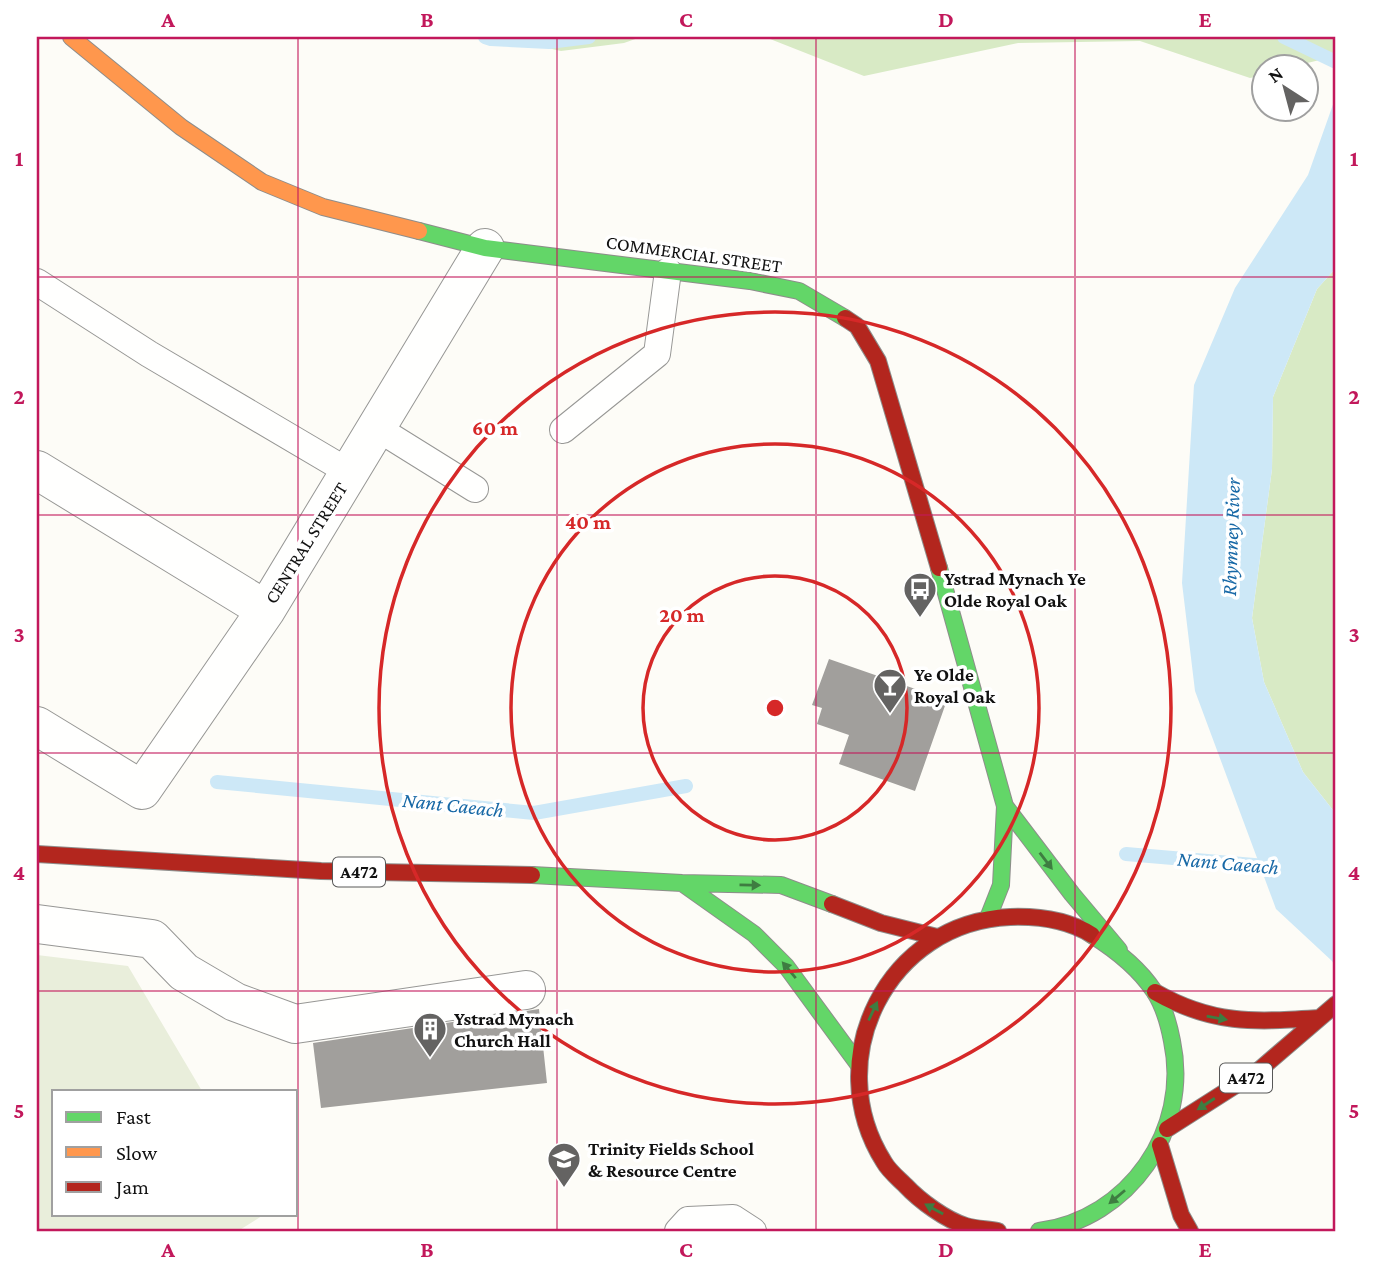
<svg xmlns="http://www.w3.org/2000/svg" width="1373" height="1268" font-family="'Crimson Pro',serif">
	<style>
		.forest { fill: #d8eac5 }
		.cemetery { fill: #e9eedb }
		.water { fill: #cde8f7 }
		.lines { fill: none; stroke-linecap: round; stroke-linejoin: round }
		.stream { stroke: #cde8f7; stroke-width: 14 }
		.building { fill: #a19f9c }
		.lane-casing { stroke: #979795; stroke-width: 28 }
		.street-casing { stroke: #979795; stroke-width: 40 }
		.fast-casing { stroke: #8e8d8b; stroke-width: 18 }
		.slow-casing { stroke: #8e8d8b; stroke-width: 18 }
		.jam-casing { stroke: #8e8d8b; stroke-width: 18 }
		.lane { stroke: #fffffe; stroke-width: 26 }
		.street { stroke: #fffffe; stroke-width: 38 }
		.fast { stroke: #63d668; stroke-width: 16 }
		.slow { stroke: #ff974d; stroke-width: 16 }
		.jam { stroke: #b3261e; stroke-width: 16 }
		.oneway { fill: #3e7d41 }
		.grid { fill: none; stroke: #c2185b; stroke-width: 2; stroke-opacity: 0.55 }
		.ring { fill: none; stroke: #d62828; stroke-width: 3.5 }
		.labels { text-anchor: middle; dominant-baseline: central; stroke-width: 7; stroke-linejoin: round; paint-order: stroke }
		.shield { fill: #fff; stroke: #585858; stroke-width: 2 }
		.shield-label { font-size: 18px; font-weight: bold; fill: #111 }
		.street-label { font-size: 19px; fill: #111; stroke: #fff }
		.poi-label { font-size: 19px; font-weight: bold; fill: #111; stroke: #fff; text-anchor: start }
		.water-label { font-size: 21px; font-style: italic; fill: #1768a6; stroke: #fff }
		.centre { fill: #d62828; stroke: #fff; stroke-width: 3.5 }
		.ring-label { font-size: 21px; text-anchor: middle; font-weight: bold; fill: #d62828; stroke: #fff; stroke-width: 7; stroke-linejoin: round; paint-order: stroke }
		.neatline { fill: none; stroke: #c2185b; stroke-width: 2.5 }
		.grid-label { font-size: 23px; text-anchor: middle; font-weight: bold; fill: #c2185b }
	</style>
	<rect width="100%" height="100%" fill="#fdfcf7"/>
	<path class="forest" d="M499,37H641L624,43L561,51Z
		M765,37H1336V56L1295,66H1264V75L1250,78L1140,41L1018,43L864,76Z
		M1336,268V538L1334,545L1336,556V814L1303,772L1264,682L1252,618L1272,469L1273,397L1317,289Z"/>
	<path class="cemetery" d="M37,955L128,966L202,1091H54V1214H265L238,1231H37Z"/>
	<path class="water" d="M1336,96V268L1317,289L1273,397L1272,469L1252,618L1264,682L1303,772L1336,814V968L1332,961L1276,909L1195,691L1182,583L1194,385L1235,288L1308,175Z"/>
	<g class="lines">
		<path class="stream" d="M485,37L491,39L549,42L589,37
			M1284,37L1336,62
			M217,782L534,813L686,786
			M1126,854L1278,867"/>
	</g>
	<path class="building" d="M829,659L947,700L915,791L839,764L849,735L817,724L822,708L812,705Z
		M539,1009L547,1083L321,1108L313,1043Z"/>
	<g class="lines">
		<defs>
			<path id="lane" d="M37,282L149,354L349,472
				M377,428L475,489
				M563,430L657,354L668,271
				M678,1231L688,1220L733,1218L753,1231"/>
			<path id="street" d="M37,470L266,610L485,248
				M37,726L142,790L266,610
				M37,924L152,939L184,972L235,1002L295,1024L526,990"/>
			<path id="fast" d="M419,231L485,248L750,281L799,291L845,318
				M939,568L1005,806L1001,885L988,918
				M1005,806L1072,894L1119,950
				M532,875L682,883L781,885L832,904
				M682,883L754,934L786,966L858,1064
				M1039,1231C1129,1219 1191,1130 1172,1041C1169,1025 1164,1006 1154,991C1138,967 1116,950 1092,935"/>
			<path id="slow" d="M71,37L181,127L262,182L323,207L419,231"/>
			<path id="jam" d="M845,318L857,326L878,361L939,568
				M37,854L321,871L532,875
				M832,904L881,923L937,937
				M1155,992C1213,1025 1254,1022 1318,1018
				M1167,1129L1258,1071L1336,1004
				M1160,1145L1181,1215L1190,1231
				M998,1231C988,1229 976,1229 966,1226C946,1220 920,1201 905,1185C898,1178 889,1171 884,1162C819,1059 888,922 1010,917C1038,916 1068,920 1092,935"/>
		</defs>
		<use href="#lane" class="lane-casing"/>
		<use href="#street" class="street-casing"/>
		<use href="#fast" class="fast-casing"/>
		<use href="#slow" class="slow-casing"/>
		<use href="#jam" class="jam-casing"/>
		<use href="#lane" class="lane"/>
		<use href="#street" class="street"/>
		<use href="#fast" class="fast"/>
		<use href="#slow" class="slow"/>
		<use href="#jam" class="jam"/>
	</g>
	<defs><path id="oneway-solid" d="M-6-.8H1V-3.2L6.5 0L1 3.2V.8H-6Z" transform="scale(1.75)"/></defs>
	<g class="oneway">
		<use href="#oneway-solid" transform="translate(1046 861) rotate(53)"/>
		<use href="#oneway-solid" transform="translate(750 885) rotate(1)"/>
		<use href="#oneway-solid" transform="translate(789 970) rotate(-130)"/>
		<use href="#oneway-solid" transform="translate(873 1011) rotate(-65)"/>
		<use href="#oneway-solid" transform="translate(1217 1018) rotate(10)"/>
		<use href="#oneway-solid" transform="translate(1206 1104) rotate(147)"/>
		<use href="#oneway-solid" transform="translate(1117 1197) rotate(140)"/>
		<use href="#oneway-solid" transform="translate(934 1209) rotate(-151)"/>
	</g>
	<path class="grid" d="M298,37V1231M557,37V1231M816,37V1231M1075,37V1231M37,277H1336M37,515H1336M37,753H1336M37,991H1336"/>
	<g class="ring">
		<circle cx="775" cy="708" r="132"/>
		<circle cx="775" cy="708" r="264"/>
		<circle cx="775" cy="708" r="396"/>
	</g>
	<defs>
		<symbol id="bus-pin" viewBox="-11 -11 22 30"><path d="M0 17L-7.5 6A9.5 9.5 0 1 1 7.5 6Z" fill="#646362" stroke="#fff"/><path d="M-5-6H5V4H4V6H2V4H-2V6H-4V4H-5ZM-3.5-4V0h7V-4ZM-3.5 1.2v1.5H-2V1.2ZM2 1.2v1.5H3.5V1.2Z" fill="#fff"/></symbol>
		<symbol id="bar-pin" viewBox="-11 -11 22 30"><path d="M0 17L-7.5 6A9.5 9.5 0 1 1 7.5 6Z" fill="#646362" stroke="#fff"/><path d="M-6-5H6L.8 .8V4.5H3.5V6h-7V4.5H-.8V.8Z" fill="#fff"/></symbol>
		<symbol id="building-pin" viewBox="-11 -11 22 30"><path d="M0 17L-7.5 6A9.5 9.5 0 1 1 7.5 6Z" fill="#646362" stroke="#fff"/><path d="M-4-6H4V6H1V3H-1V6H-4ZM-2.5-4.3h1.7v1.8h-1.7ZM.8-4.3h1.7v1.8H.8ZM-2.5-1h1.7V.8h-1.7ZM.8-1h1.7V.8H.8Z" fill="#fff"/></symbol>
		<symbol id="school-pin" viewBox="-11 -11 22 30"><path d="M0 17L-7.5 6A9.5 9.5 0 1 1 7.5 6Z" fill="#646362" stroke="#fff"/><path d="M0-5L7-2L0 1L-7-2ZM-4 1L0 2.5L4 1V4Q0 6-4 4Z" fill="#fff"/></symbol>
	</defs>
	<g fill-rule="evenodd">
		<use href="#bus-pin" x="901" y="570" width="38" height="52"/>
		<use href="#bar-pin" x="871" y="666" width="38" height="52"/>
		<use href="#building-pin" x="411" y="1010" width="38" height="52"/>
		<use href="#school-pin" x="545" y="1140" width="38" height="52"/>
	</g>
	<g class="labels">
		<g class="shield">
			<rect x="333" y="857.5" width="52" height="29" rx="5"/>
			<rect x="1220" y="1063.5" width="52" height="29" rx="5"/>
		</g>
		<g class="shield-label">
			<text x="359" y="872">A472</text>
			<text x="1246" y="1078">A472</text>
		</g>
		<g class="street-label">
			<text transform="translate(694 254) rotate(8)">COMMERCIAL STREET</text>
			<text transform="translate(306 543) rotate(-58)">CENTRAL STREET</text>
		</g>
		<g class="poi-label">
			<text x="944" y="578">Ystrad Mynach Ye<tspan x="944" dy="22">Olde Royal Oak</tspan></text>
			<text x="914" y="674">Ye Olde<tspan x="914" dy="22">Royal Oak</tspan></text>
			<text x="454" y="1018">Ystrad Mynach<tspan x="454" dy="22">Church Hall</tspan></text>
			<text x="588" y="1148">Trinity Fields School<tspan x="588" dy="22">&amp; Resource Centre</tspan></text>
		</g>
		<g class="water-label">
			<text transform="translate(1231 537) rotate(-88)">Rhymney River</text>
			<text transform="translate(453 805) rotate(6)">Nant Caeach</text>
			<text transform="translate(1228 863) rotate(5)">Nant Caeach</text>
		</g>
	</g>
	<circle cx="775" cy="708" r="10" class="centre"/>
	<g class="ring-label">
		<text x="495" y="435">60 m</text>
		<text x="588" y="529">40 m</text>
		<text x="682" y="622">20 m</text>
	</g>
	<rect width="1373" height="1268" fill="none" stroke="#ffffff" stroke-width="77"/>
	<rect x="52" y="1090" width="245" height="126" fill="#ffffff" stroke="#a0a0a0" stroke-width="2"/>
	<rect x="66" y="1112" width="35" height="10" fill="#63d668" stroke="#a0a0a0" stroke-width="2"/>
	<text x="116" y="1124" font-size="21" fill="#111111">Fast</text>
	<rect x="66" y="1147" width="35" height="10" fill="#ff974d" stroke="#a0a0a0" stroke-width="2"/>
	<text x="116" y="1160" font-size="21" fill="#111111">Slow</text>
	<rect x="66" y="1182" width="35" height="10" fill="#b3261e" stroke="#a0a0a0" stroke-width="2"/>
	<text x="116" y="1194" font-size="21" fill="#111111">Jam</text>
	<g transform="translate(1285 88) rotate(324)"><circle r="33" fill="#ffffff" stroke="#a0a0a0" stroke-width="2"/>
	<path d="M0-5L12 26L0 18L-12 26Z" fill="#646362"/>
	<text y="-10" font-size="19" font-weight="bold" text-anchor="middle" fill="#111111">N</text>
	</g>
	<rect x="38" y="38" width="1296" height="1192" class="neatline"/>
	<g class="grid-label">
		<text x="168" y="27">A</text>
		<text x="427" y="27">B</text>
		<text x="686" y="27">C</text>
		<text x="946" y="27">D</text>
		<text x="1205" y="27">E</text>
		<text x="19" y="166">1</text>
		<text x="1354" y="166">1</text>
		<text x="19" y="404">2</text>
		<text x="1354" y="404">2</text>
		<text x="19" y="642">3</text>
		<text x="1354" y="642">3</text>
		<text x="19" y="880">4</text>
		<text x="1354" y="880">4</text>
		<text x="19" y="1118">5</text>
		<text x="1354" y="1118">5</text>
		<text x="168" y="1257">A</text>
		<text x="427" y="1257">B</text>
		<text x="686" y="1257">C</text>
		<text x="946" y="1257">D</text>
		<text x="1205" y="1257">E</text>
	</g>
</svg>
